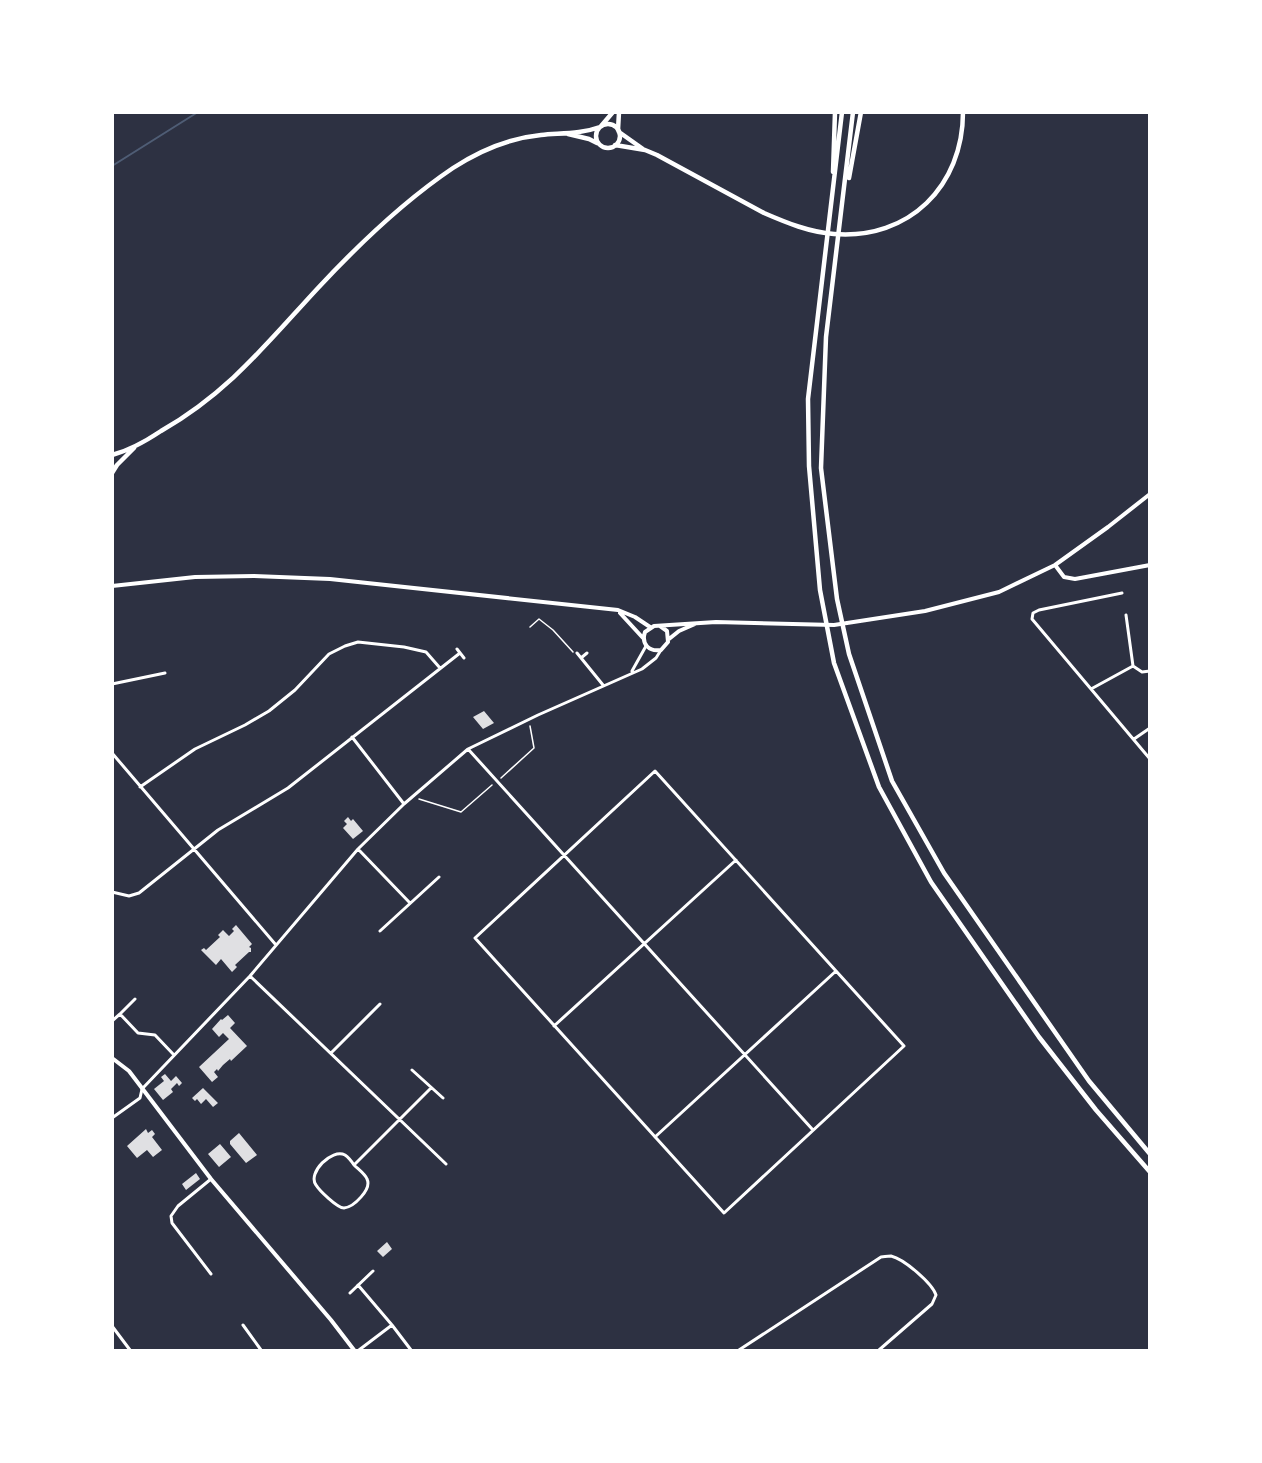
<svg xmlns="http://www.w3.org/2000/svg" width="1262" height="1463" font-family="Lato,sans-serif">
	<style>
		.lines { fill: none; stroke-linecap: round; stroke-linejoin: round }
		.stream { stroke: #4f5d75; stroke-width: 2 }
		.building { fill: #e0e0e3 }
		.path { stroke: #fff; stroke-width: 1.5 }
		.minor { stroke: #fff; stroke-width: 3 }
		.tertiary { stroke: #fff; stroke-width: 4 }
		.secondary { stroke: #fff; stroke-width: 4 }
		.primary { stroke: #fff; stroke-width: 4.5 }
		.trunk { stroke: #fff; stroke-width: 4.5 }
	</style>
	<rect width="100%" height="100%" fill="#2d3142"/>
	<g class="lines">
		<path class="stream" d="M112,166L198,112"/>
	</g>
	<path class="building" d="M484,711L494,723L483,729L473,717Z
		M348,817L351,821L353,819L363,831L353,839L343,828L347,824L344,821Z
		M236,925L252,944L249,947L251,948V952H249L235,965L237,967L232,972L221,959L216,965L201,950L204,948L206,950L220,937L218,935L223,930L229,936L234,931L232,929Z
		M228,1015L235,1023L230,1028L247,1046L231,1061L230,1059L223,1065L218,1071L217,1069L214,1072L218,1077L212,1082L199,1067L229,1039L223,1033L219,1037L212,1029L221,1019L222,1020Z
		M165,1074L171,1081L176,1076L182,1083L179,1086L177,1083L171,1089L173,1092L163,1100L154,1089L164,1081L161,1077Z
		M203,1088L218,1103L213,1107L206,1099L201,1104L197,1099L195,1101L192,1098Z
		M146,1129L148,1133L152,1130L155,1134L152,1137L162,1150L153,1157L147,1150L137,1158L127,1146Z
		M239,1133L257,1155L246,1163L230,1144V1141Z
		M220,1144L231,1157L219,1167L208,1154Z
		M196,1173L200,1179L186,1190L182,1184Z
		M387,1242L392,1249L383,1257L377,1251Z"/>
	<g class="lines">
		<path class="path" d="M530,627L539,619L553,630L573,652
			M501,778L534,748L530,726
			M419,799L461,812L492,785"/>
		<path class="minor" d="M1122,593L1039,610L1033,613L1032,619L1150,759
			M1126,615L1133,666L1142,672L1150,671
			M457,649L464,658
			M577,653L603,685
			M581,658L587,653
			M632,671L646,646
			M112,684L165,673
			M1091,689L1133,666
			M352,737L404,804
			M1134,739L1150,728
			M468,749L813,1130
			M112,753L276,945
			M655,771L904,1046L724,1213L475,938Z
			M140,787L195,749L245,725L269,711L295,690L329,654L345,646L358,642L404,647L426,652L440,668
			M358,849L410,903
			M112,892L129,896L139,893L218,830L288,788L460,653
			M380,931L439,877
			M250,976L446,1164
			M120,1014L135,999
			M112,1021L120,1014L138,1033L155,1035L174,1055
			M554,1026L736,860
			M331,1053L380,1004
			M412,1070L443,1098
			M112,1118L140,1098L142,1089L250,976L358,849L404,804L468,749L538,715L642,669L656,658L661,650
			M655,1137L836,971
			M354,1165C352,1162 348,1157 345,1155C332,1148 307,1173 316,1185C319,1190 337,1208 344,1208C354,1207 372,1189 367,1179C365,1174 358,1169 354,1165L431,1088
			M211,1179L178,1206L171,1216L172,1223L211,1274
			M358,1285L392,1325L411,1350
			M350,1293L373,1271
			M243,1325L261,1350
			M112,1326L130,1350
			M359,1350L392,1325
			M739,1350L881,1257C881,1257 890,1256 891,1256C904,1259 932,1283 936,1295L932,1304L879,1350"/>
		<path class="tertiary" d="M112,1058L129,1071L211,1179L331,1320L354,1350"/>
		<path class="secondary" d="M1055,565L1064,577L1075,579L1150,565
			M112,586L195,577L254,576L330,579L618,610L635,617L650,627
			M620,613L643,638
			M660,626L667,631L668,642L661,650C649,652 641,644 645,632L654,626L716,622L834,625L925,611L999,592L1055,565L1108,527L1150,494
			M669,639L679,631L695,624"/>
		<path class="primary" d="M596 136a12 12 0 1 1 24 0a12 12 0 1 1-24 0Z
			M619,132L643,149
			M568,134L589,139L597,143
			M615,145L645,150L657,155L764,213C787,223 809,232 834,234C909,240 963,186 963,112
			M112,455C131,450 146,441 161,431C229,392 266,344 318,288C358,245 404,201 453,168C479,151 510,138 541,135C561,133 581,134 600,127
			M112,473L117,465L134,448"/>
		<path class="trunk" d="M842,112L808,399L809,466L820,590L834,663L879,787L931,882L1039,1037L1096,1110L1150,1172
			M853,112L826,337L821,468L837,599L849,654L892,781L944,873L1089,1081L1150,1154
			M602,125L613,112
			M618,130L619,112
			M833,172L835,112
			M849,178L861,112"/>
	</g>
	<rect width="1262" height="1463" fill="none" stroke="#ffffff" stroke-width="228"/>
</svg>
